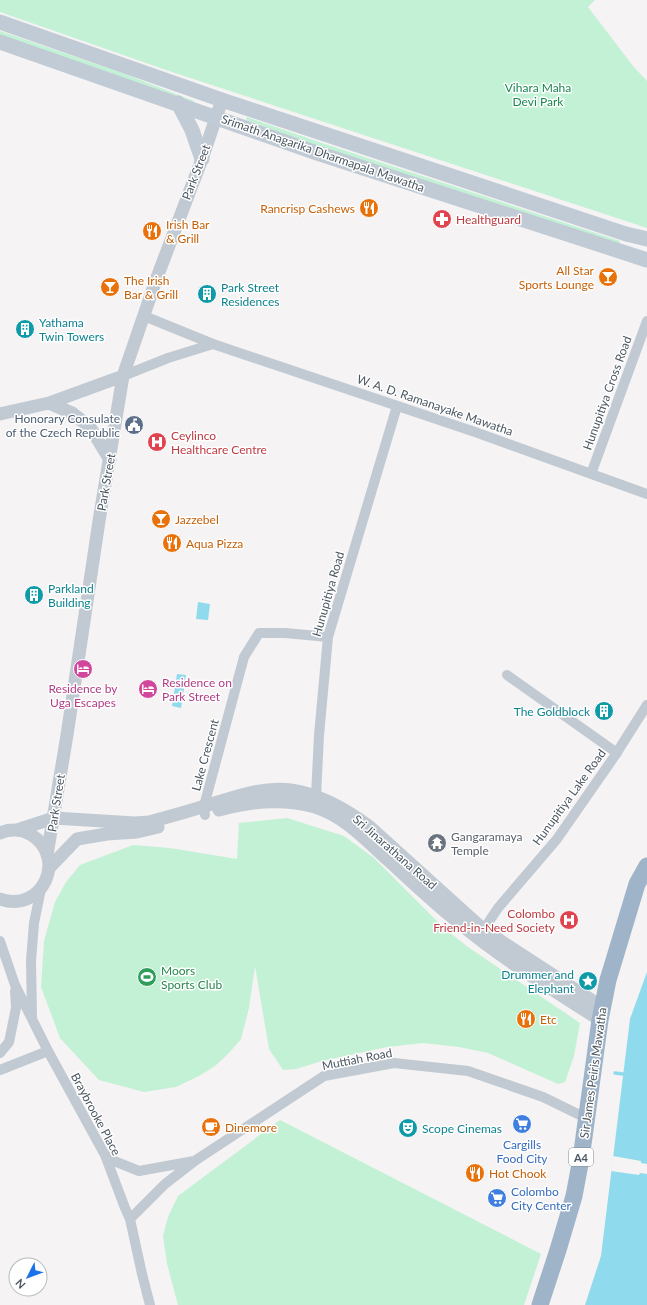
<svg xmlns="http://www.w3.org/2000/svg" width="647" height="1305" font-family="Lato,sans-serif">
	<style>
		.green { fill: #c3f1d5 }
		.water { fill: #90daee }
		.pier { fill: #f5f3f3 }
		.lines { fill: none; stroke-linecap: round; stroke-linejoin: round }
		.stream { stroke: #90daee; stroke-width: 3.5 }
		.minor { stroke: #c1cad2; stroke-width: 10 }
		.tertiary { stroke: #c1cad2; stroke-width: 13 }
		.secondary { stroke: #c1cbd6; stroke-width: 15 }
		.trunk { stroke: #9fb4c9; stroke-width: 17 }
		.labels { text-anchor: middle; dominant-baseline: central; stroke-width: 3; stroke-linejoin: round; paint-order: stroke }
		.shield { fill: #fff; stroke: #808990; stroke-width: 1 }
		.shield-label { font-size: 11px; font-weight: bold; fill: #4a5661 }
		.park-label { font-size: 12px; fill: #17864f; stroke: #fff }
		.street-label { font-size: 12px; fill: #4a5661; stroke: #fff }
		.food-label { font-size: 12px; fill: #c56008; stroke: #fff; text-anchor: start }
		.health-label { font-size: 12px; fill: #be3a42; stroke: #fff; text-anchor: start }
		.culture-label { font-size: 12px; fill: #0d838f; stroke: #fff; text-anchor: start }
		.service-label { font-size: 12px; fill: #4e5e75; stroke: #fff; text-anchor: end }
		.hotel-label { font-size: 12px; fill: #b23c85; stroke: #fff; text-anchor: start }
		.worship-label { font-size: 12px; fill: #5b616d; stroke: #fff; text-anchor: start }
		.leisure-label { font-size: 12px; fill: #27864d; stroke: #fff; text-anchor: start }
		.shop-label { font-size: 12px; fill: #366cbe; stroke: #fff }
	</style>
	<rect width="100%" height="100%" fill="#f5f3f3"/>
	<path class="green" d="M0,0H595L588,7L633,66L647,81V228L169,71L0,12Z
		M0,31L120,72L194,101L193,102L0,35Z
		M247,117L319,142L620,241L619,245L317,146L246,120Z
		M287,818L344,836L374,858L444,928L468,947L580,1023L574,1056L565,1082L558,1084L488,1053L459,1047L423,1043L387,1047L322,1061L296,1069L283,1070L269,1049L255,966L249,1008L241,1039L229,1053L215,1066L199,1076L176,1087L144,1092L99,1080L60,1038L41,987L44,941L55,902L66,882L80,865L133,845L170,848L237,859L239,823Z
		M280,1120L541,1254L524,1305H178L167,1264L163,1236L168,1217L178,1196Z"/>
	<path class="water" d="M198,602L210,604L208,620L196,619Z
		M177,674L186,675L181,708L172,706Z
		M647,972V1305H585L601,1256L630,1019Z"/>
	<path class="pier" d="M613,1156L641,1161V1163L647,1164V1174L640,1173L639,1175L611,1171Z"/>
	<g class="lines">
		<path class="stream" d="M615,1073L623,1074"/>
		<path class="minor" d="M144,316L213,344L475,432L647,494
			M123,376L168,358L213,344
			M591,474L647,321
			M507,675L617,753
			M316,796L319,735L328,637L397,406
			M205,815L204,806L244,657L259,633H285L328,637
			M480,935L498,908L557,839L614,757L647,705
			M0,941L15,985L48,1051L105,1155L125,1208L130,1219L142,1274L150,1305
			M32,1017L31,961L34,923L41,889
			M0,1053L9,1042L16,1008L15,991
			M0,1070L48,1051
			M105,1155L114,1161L139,1171L194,1161
			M130,1219L165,1184L196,1160L324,1076L394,1063L468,1071L543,1097L586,1118"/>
		<path class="tertiary" d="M49,403L72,413L90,427L110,460
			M0,414L49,403L123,376
			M219,810C251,801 283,798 315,807C344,816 366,840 388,860C411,881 434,903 458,922C502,959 552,989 600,1020
			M17,830L54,818L135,823L149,822C168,817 186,812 205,806C233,798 261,786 291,790C320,794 347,810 370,827L484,930L602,1007
			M0,833C9,829 21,829 30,834C69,857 42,914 0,899
			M47,855L67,735L99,521L123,376L156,280L202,159L222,100
			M49,868L77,839L107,834L137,832L158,827"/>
		<path class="secondary" d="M0,22L222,100L626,234L647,239
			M0,42L311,151L647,260
			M178,103L192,130L202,159"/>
		<path class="trunk" d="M540,1305L558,1250L574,1196L581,1159L600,1020L608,980L637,884L647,866"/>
	</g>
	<defs>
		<symbol id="restaurant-disc" viewBox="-11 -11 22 22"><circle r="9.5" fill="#e8710a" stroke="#fff"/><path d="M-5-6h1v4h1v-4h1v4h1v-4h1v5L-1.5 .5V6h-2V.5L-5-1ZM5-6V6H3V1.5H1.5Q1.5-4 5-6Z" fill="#fff"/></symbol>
		<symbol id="pharmacy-disc" viewBox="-11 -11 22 22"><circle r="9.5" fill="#e0444e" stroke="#fff"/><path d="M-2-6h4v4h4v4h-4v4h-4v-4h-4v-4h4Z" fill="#fff"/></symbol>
		<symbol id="bar-disc" viewBox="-11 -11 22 22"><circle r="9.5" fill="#e8710a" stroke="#fff"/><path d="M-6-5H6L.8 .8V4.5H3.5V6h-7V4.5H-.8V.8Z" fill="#fff"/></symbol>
		<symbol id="building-disc" viewBox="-11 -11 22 22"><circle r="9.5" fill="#0f9aa8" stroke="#fff"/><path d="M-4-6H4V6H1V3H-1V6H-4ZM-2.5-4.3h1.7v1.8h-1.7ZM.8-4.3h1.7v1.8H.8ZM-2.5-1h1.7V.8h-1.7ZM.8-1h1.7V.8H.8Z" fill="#fff"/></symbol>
		<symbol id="civic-disc" viewBox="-11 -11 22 22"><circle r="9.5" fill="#5c6f8a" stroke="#fff"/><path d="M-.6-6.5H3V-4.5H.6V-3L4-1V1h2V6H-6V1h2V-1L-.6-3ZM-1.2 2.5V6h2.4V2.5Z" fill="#fff"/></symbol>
		<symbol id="hospital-disc" viewBox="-11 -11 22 22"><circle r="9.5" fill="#e0444e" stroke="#fff"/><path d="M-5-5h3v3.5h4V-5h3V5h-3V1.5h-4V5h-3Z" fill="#fff"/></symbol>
		<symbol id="hotel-disc" viewBox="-11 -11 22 22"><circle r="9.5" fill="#d1479c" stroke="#fff"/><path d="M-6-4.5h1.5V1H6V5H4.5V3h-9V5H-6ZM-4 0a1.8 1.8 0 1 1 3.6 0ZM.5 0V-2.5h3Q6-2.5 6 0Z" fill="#fff"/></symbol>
		<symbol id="temple-disc" viewBox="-11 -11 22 22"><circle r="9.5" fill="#6b7280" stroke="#fff"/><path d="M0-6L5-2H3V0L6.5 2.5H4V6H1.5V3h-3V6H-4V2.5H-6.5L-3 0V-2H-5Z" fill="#fff"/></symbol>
		<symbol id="stadium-disc" viewBox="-11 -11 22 22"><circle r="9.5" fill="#2e9e5b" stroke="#fff"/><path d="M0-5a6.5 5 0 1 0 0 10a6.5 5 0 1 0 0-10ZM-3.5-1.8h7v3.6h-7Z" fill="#fff"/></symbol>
		<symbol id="sight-disc" viewBox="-11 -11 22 22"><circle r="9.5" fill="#0f9aa8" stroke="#fff"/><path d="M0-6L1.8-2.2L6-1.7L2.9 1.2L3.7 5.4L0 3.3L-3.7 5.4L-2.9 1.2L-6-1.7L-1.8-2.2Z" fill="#fff"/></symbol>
		<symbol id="supermarket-disc" viewBox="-11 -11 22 22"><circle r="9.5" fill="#3f7fe0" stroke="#fff"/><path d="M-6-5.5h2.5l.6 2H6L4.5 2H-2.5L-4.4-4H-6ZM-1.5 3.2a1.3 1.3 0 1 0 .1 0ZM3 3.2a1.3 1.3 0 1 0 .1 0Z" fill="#fff"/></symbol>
		<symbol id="cafe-disc" viewBox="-11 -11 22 22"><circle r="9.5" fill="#e8710a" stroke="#fff"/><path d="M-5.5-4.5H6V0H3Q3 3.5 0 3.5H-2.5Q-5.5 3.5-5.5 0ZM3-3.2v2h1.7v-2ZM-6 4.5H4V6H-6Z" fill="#fff"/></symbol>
		<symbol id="theatre-disc" viewBox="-11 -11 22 22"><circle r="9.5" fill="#0f9aa8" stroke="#fff"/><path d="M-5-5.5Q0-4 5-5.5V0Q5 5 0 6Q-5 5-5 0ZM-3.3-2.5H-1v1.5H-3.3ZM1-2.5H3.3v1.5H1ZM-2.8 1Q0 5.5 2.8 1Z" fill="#fff"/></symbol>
	</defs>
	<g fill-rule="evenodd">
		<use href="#restaurant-disc" x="358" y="197" width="22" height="22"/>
		<use href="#pharmacy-disc" x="431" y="208" width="22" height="22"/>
		<use href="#restaurant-disc" x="141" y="220" width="22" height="22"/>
		<use href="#bar-disc" x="597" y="266" width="22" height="22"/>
		<use href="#bar-disc" x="99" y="276" width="22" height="22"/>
		<use href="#building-disc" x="196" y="283" width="22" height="22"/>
		<use href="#building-disc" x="14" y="318" width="22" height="22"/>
		<use href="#civic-disc" x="123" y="414" width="22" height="22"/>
		<use href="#hospital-disc" x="146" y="431" width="22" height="22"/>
		<use href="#bar-disc" x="150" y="508" width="22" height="22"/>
		<use href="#restaurant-disc" x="161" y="532" width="22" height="22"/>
		<use href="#building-disc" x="23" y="584" width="22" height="22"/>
		<use href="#hotel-disc" x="72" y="658" width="22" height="22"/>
		<use href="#hotel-disc" x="137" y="678" width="22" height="22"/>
		<use href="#building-disc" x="593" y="700" width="22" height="22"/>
		<use href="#temple-disc" x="426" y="832" width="22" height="22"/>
		<use href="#hospital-disc" x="558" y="909" width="22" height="22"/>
		<use href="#stadium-disc" x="136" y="966" width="22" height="22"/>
		<use href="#sight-disc" x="577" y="970" width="22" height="22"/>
		<use href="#restaurant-disc" x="515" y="1008" width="22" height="22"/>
		<use href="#supermarket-disc" x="511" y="1113" width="22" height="22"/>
		<use href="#cafe-disc" x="200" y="1116" width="22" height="22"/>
		<use href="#theatre-disc" x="397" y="1117" width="22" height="22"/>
		<use href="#restaurant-disc" x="464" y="1162" width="22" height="22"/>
		<use href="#supermarket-disc" x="486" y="1187" width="22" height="22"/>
	</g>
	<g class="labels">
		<rect class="shield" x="569" y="1148" width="24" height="18" rx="3"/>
		<g class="shield-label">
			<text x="581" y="1157">A4</text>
		</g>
		<g class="park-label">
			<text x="538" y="87">Vihara Maha<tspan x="538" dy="14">Devi Park</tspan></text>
		</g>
		<g class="street-label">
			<text transform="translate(323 153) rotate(19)">Srimath Anagarika Dharmapala Mawatha</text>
			<text transform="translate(196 172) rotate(-69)">Park Street</text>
			<text transform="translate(607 393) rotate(-70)">Hunupitiya Cross Road</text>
			<text transform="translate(435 405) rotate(19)">W. A. D. Ramanayake Mawatha</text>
			<text transform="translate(106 482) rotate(-80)">Park Street</text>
			<text transform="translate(328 594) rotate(-74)">Hunupitiya Road</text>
			<text transform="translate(205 755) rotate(-75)">Lake Crescent</text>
			<text transform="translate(569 797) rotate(-54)">Hunupitiya Lake Road</text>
			<text transform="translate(56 803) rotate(-81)">Park Street</text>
			<text transform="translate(395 852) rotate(41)">Sri Jinarathana Road</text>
			<text transform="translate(357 1059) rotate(-11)">Muttiah Road</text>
			<text transform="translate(593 1073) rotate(-82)">Sir James Peiris Mawatha</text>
			<text transform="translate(96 1114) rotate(62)">Braybrooke Place</text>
		</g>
		<g class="food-label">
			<text x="355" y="208" text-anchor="end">Rancrisp Cashews</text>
			<text x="166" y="224">Irish Bar<tspan x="166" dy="14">&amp; Grill</tspan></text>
			<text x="594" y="270" text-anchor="end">All Star<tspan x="594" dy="14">Sports Lounge</tspan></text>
			<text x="124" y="280">The Irish<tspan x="124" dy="14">Bar &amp; Grill</tspan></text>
			<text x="175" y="519">Jazzebel</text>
			<text x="186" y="543">Aqua Pizza</text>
			<text x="540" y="1019">Etc</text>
			<text x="225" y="1127">Dinemore</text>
			<text x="489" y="1173">Hot Chook</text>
		</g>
		<g class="health-label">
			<text x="456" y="219">Healthguard</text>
			<text x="171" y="435">Ceylinco<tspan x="171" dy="14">Healthcare Centre</tspan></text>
			<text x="555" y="913" text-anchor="end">Colombo<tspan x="555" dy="14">Friend-in-Need Society</tspan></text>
		</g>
		<g class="culture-label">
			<text x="221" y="287">Park Street<tspan x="221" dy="14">Residences</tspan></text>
			<text x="39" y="322">Yathama<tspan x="39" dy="14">Twin Towers</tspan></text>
			<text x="48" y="588">Parkland<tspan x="48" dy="14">Building</tspan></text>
			<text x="590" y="711" text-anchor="end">The Goldblock</text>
			<text x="574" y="974" text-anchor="end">Drummer and<tspan x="574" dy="14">Elephant</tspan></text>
			<text x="422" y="1128">Scope Cinemas</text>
		</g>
		<g class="service-label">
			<text x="120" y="418">Honorary Consulate<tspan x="120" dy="14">of the Czech Republic</tspan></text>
		</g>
		<g class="hotel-label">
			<text x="162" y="682">Residence on<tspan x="162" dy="14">Park Street</tspan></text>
			<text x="83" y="688" text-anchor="middle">Residence by<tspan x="83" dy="14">Uga Escapes</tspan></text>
		</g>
		<g class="worship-label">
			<text x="451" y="836">Gangaramaya<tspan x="451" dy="14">Temple</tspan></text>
		</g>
		<g class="leisure-label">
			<text x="161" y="970">Moors<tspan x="161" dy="14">Sports Club</tspan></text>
		</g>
		<g class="shop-label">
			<text x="522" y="1144">Cargills<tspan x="522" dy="14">Food City</tspan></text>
			<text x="511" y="1191" text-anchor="start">Colombo<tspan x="511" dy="14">City Center</tspan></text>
		</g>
	</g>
	<g transform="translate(28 1277) rotate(228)"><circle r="19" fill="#ffffff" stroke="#b7bbc0"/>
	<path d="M0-3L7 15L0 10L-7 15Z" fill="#1a73e8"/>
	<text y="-6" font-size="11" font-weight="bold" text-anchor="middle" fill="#4a5661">N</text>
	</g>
</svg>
